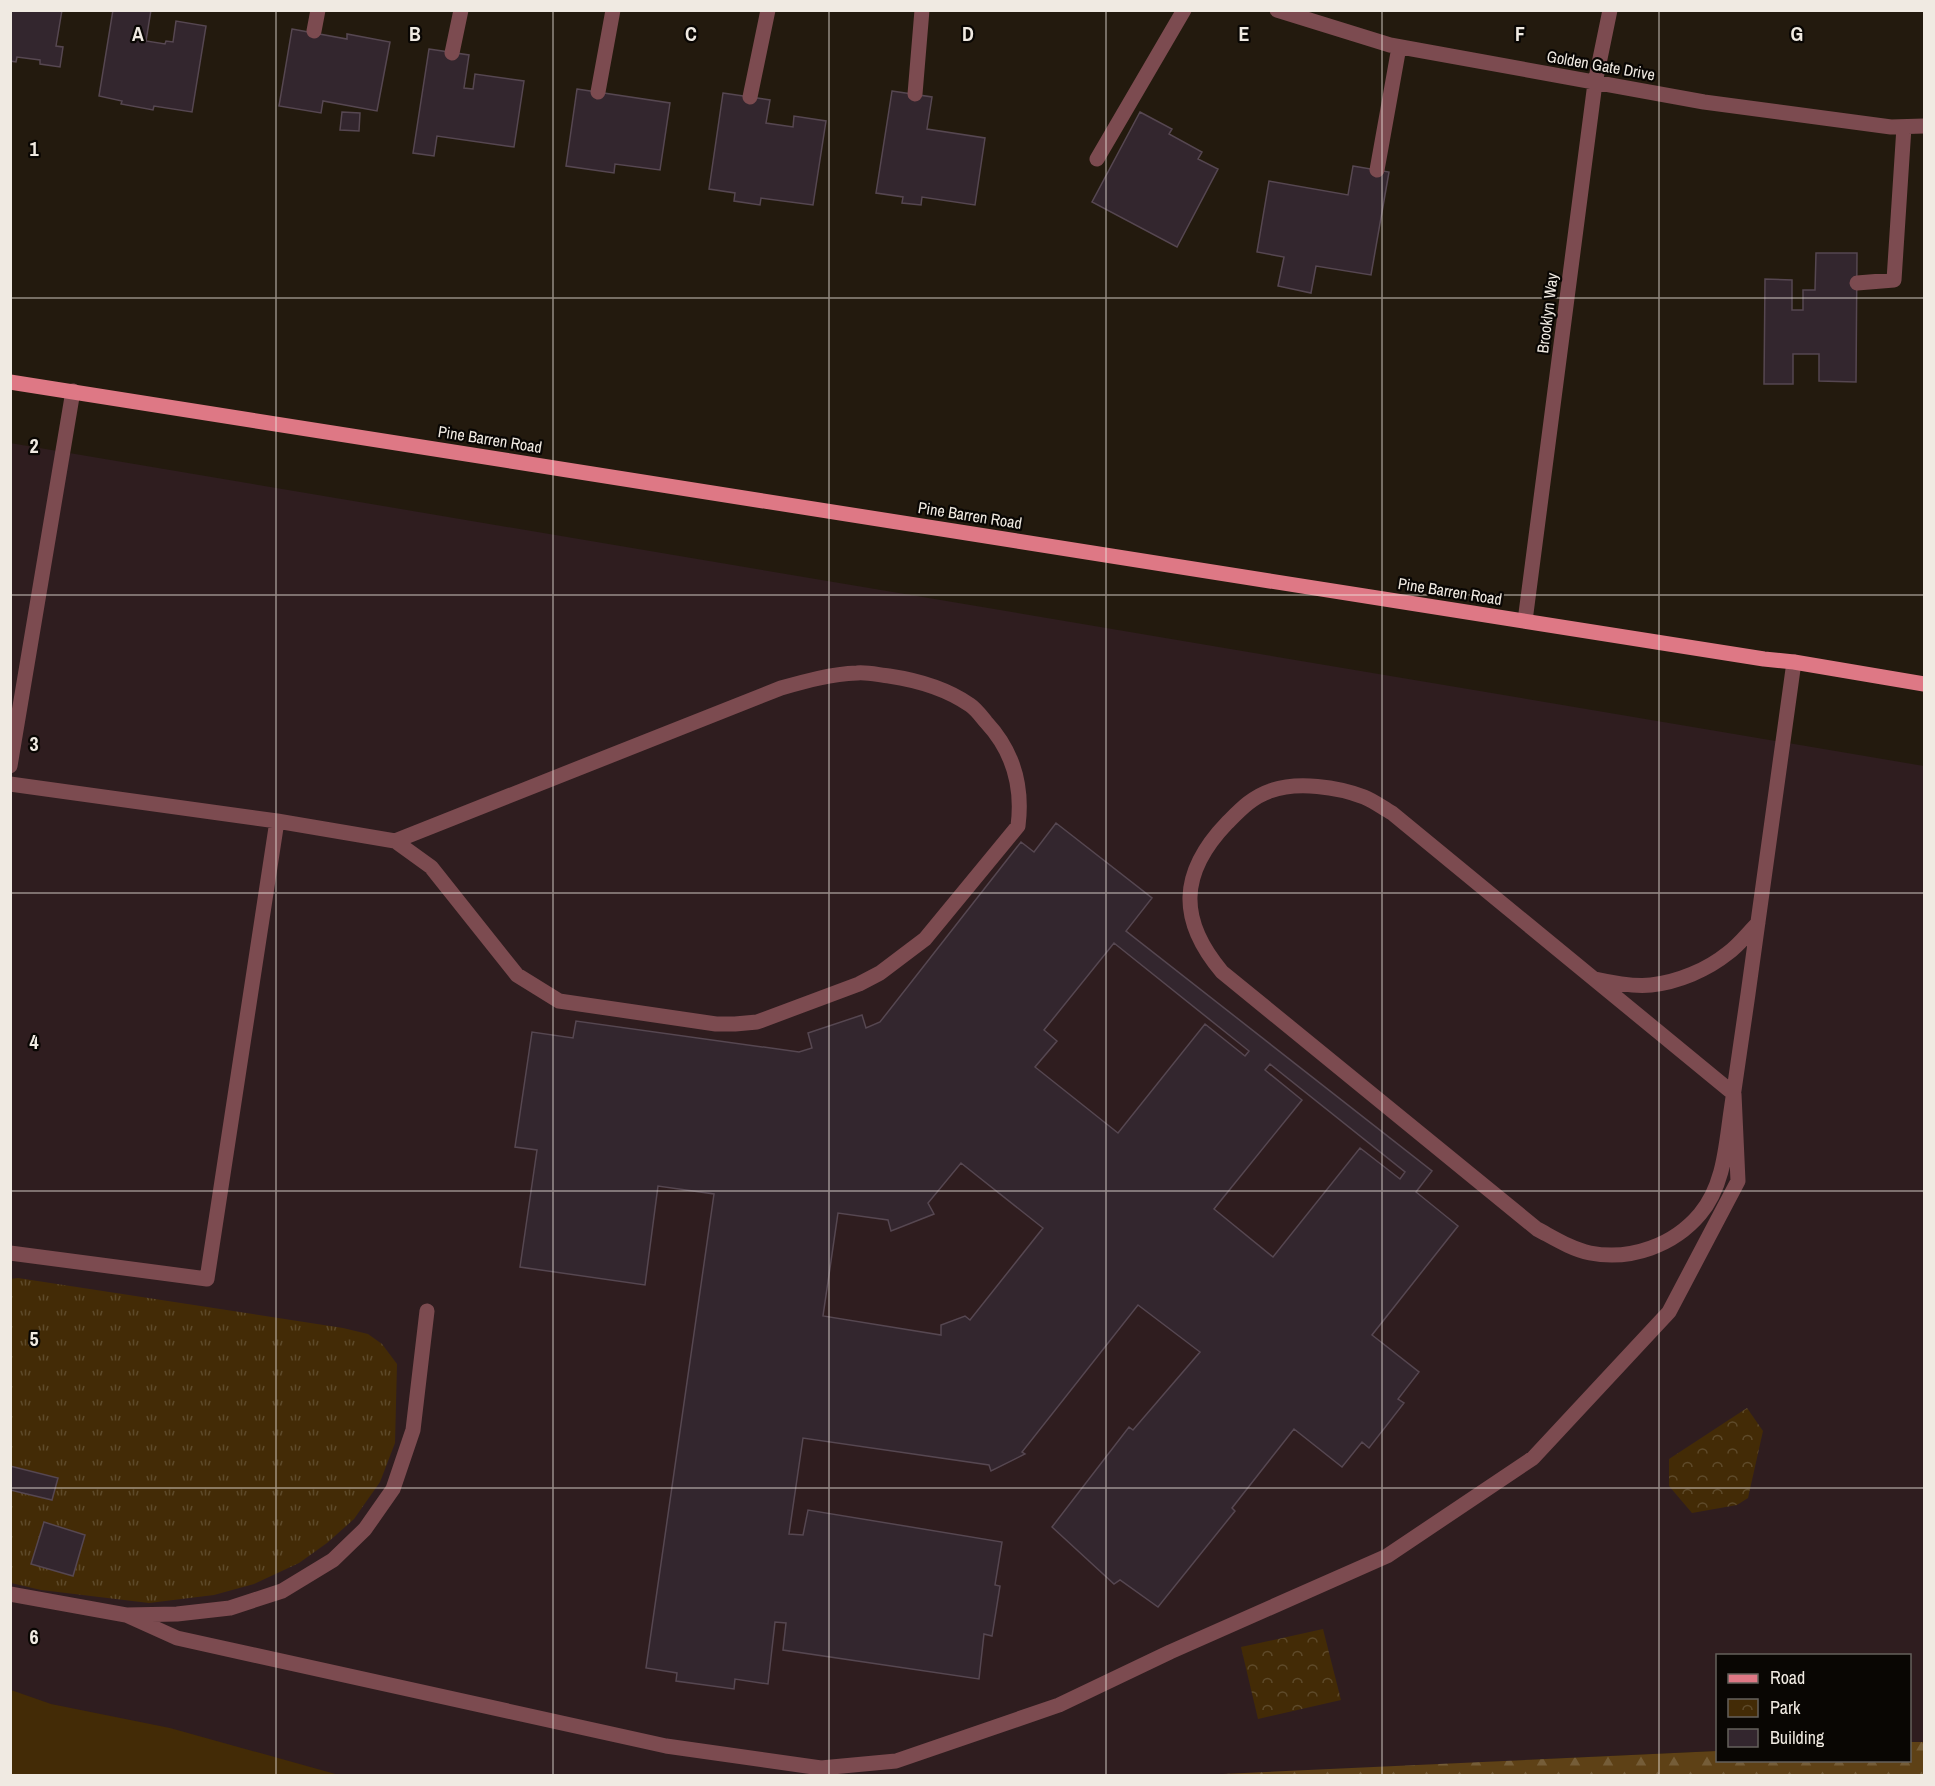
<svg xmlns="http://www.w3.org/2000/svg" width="1935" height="1786" font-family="'Archivo Narrow',sans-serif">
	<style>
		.education { fill: #2f1d1f }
		.grass { fill: url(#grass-tufts) }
		.forest { fill: url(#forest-firs) }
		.park { fill: url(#park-crowns) }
		.garden { fill: #432b06 }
		.building { fill: #33262e; stroke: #564751; stroke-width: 1.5; fill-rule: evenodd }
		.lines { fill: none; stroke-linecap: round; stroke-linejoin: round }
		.minor { stroke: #7c4b50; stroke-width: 15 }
		.major { stroke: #de7885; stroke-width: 15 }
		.grid { fill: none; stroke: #f0eae2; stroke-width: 1.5; stroke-opacity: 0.55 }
		.labels { text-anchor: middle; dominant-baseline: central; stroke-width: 4.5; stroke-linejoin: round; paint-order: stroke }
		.street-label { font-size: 16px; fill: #f0eae2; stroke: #090603 }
		.grid-label { font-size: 20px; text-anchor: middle; font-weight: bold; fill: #f0eae2; stroke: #090603; stroke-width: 4.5; stroke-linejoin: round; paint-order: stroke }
	</style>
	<defs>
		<pattern id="grass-tufts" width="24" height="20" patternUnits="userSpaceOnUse" patternTransform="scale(1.5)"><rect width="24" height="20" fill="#432b06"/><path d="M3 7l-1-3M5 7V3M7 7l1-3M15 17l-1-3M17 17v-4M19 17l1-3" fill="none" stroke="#5e4a2a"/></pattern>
		<pattern id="forest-firs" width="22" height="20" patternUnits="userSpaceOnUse" patternTransform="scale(1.5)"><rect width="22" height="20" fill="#5e4116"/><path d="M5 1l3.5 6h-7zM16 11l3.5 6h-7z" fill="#755d38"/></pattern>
		<pattern id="park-crowns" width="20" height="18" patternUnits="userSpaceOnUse" patternTransform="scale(1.5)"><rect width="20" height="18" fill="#432b06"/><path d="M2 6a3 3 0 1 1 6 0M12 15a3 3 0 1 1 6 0" fill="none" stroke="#5e4a2a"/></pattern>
	</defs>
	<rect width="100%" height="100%" fill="#231a0e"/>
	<path class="education" d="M10,443L1924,766V1742H1910V1656H1718L1717,1751L1201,1776L11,1775Z"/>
	<path class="grass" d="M18,1278L343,1328L368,1334L382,1344L397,1364L395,1443L380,1482L354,1519L327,1543L299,1563L254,1584L214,1595L149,1603L41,1590L11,1583L10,1279Z"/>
	<path class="forest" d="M1910,1742H1924V1775H1201L1717,1751L1718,1760H1910Z"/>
	<path class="park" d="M1747,1408L1763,1431L1748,1498L1737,1505L1692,1513L1669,1486V1459Z
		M1323,1629L1341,1700L1258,1719L1241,1647Z"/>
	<path class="garden" d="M11,1690L51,1704L170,1728L339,1775H11Z"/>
	<path class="building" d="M10,10H62L56,46L63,47L60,67L40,64V60L17,57L16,62L10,61Z
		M113,10H151L146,41L165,44L166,41L173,42L176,21L206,26L192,112L154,106L153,110L121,104L122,101L99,96Z
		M292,29L347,39V34L390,42L377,111L323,101L321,113L279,106Z
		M429,49L469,55L464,88L473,89L475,74L524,81L514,147L437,136L434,156L413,153Z
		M577,89L670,103L660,170L615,164L614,173L566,166Z
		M892,91L932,97L927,129L985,138L975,205L922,197L921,205L902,203L903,197L876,193Z
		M723,93L770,100L766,123L793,127L794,116L826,121L813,205L761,198L760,205L734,201L735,193L709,189Z
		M342,112L360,113L359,131L340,130Z
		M1140,112L1172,129L1169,134L1202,152L1198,159L1218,169L1177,247L1092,202Z
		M1353,166L1389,172L1371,275L1316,266L1311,293L1278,286L1284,257L1257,252L1269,181L1348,195Z
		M1816,253H1857L1856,382L1819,381V354H1793V384H1764L1765,279L1792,280V310H1803V290H1815Z
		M1056,823L1152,898L1126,931L1432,1171L1416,1192L1458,1226L1372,1335L1419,1372L1398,1399L1404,1403L1369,1448L1362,1442L1342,1467L1294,1429L1232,1508L1235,1511L1158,1607L1120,1580L1114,1584L1052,1527L1129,1427L1133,1430L1200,1352L1138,1305L1022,1452L1025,1454L991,1471L989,1465L803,1438L789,1534L803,1535L808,1510L1002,1542L995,1585L1000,1586L992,1636L984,1634L979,1679L783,1650L786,1623L775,1622L768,1684L735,1679L734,1689L676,1681L677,1673L646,1668L714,1194L658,1186L645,1285L520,1267L537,1150L515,1147L532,1032L573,1038L576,1021L799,1052L812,1048L808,1033L862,1015L866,1028L880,1022L1021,842L1034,852ZM1114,943L1249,1051L1245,1056L1205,1024L1118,1133L1035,1067L1057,1041L1044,1030ZM1270,1064L1405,1172L1400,1179L1360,1148L1273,1257L1214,1209L1302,1100L1265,1070ZM961,1163L1043,1228L970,1320L965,1316L941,1325V1335L823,1316L838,1213L888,1220L891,1231L934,1214L928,1203Z
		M10,1466L58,1478L52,1500L10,1490Z
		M44,1522L85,1535L73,1576L31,1564Z"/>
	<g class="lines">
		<path class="minor" d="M1277,10L1390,45L1704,102L1891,127L1924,126
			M314,31L318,10
			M452,53L461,10
			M598,92L613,10
			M915,94L922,10
			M750,97L768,10
			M1097,159L1184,10
			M1377,170L1399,47
			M1857,283L1894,280L1904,127
			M1525,621L1595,83L1610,10
			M10,766L73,391
			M10,784L277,821L395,841L431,867L517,975L559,1001L716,1024H735L757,1022L859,984L880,973L925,939L1018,826C1023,787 1013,751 986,722C981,716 976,709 970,705C947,689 916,680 889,676C879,675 867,672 857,673C831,674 806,681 781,688L395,841
			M1595,979C1613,983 1633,987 1651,985C1678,982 1707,970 1728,953C1739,945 1748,933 1758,923
			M10,1253L207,1279L277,821
			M10,1594L126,1615L177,1614L230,1608L282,1591L333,1560L365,1529L393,1489L413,1430L427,1311
			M126,1615L177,1638L666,1746L821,1768L896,1761L1059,1705L1170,1652L1387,1556L1533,1458L1669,1312L1738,1181L1734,1094L1392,813C1383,808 1374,801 1364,797C1338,787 1297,781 1270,791C1252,797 1240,810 1227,823C1179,873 1178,920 1222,972L1537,1229C1554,1238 1571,1249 1590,1253C1631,1261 1674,1245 1700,1214C1724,1186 1726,1145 1731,1111C1737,1072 1742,1033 1748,994C1763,883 1779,773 1794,662"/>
		<path class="major" d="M10,382L1764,659L1794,662L1924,684"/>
	</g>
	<path class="grid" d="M276,10V1776M553,10V1776M829,10V1776M1106,10V1776M1382,10V1776M1659,10V1776M10,298H1924M10,595H1924M10,893H1924M10,1191H1924M10,1488H1924"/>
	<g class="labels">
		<g class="street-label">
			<text transform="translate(1601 65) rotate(10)">Golden Gate Drive</text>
			<text transform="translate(1547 313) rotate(-83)">Brooklyn Way</text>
			<text transform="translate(490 439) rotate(9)">Pine Barren Road</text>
			<text transform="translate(970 515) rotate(9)">Pine Barren Road</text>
			<text transform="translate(1450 591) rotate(9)">Pine Barren Road</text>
		</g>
	</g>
	<g class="grid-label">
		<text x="138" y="41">A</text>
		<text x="415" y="41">B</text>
		<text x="691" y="41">C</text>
		<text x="968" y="41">D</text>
		<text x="1244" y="41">E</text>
		<text x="1520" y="41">F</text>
		<text x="1797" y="41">G</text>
		<text x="34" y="156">1</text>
		<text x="34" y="453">2</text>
		<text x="34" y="751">3</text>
		<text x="34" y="1049">4</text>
		<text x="34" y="1346">5</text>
		<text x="34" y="1644">6</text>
	</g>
	<rect width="1935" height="1786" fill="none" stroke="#f0eae2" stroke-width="24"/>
	<rect x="1716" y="1654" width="195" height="108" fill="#090603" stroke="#65615c" stroke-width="1.5"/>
	<rect x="1728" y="1674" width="30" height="9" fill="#de7885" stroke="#65615c" stroke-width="1.5"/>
	<text x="1770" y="1684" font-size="18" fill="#f0eae2">Road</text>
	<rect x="1728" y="1699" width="30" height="18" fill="url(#park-crowns)" stroke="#65615c" stroke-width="1.5"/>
	<text x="1770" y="1714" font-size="18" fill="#f0eae2">Park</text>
	<rect x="1728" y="1729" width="30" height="18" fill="#33262e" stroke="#65615c" stroke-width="1.5"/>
	<text x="1770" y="1744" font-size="18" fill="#f0eae2">Building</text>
</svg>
